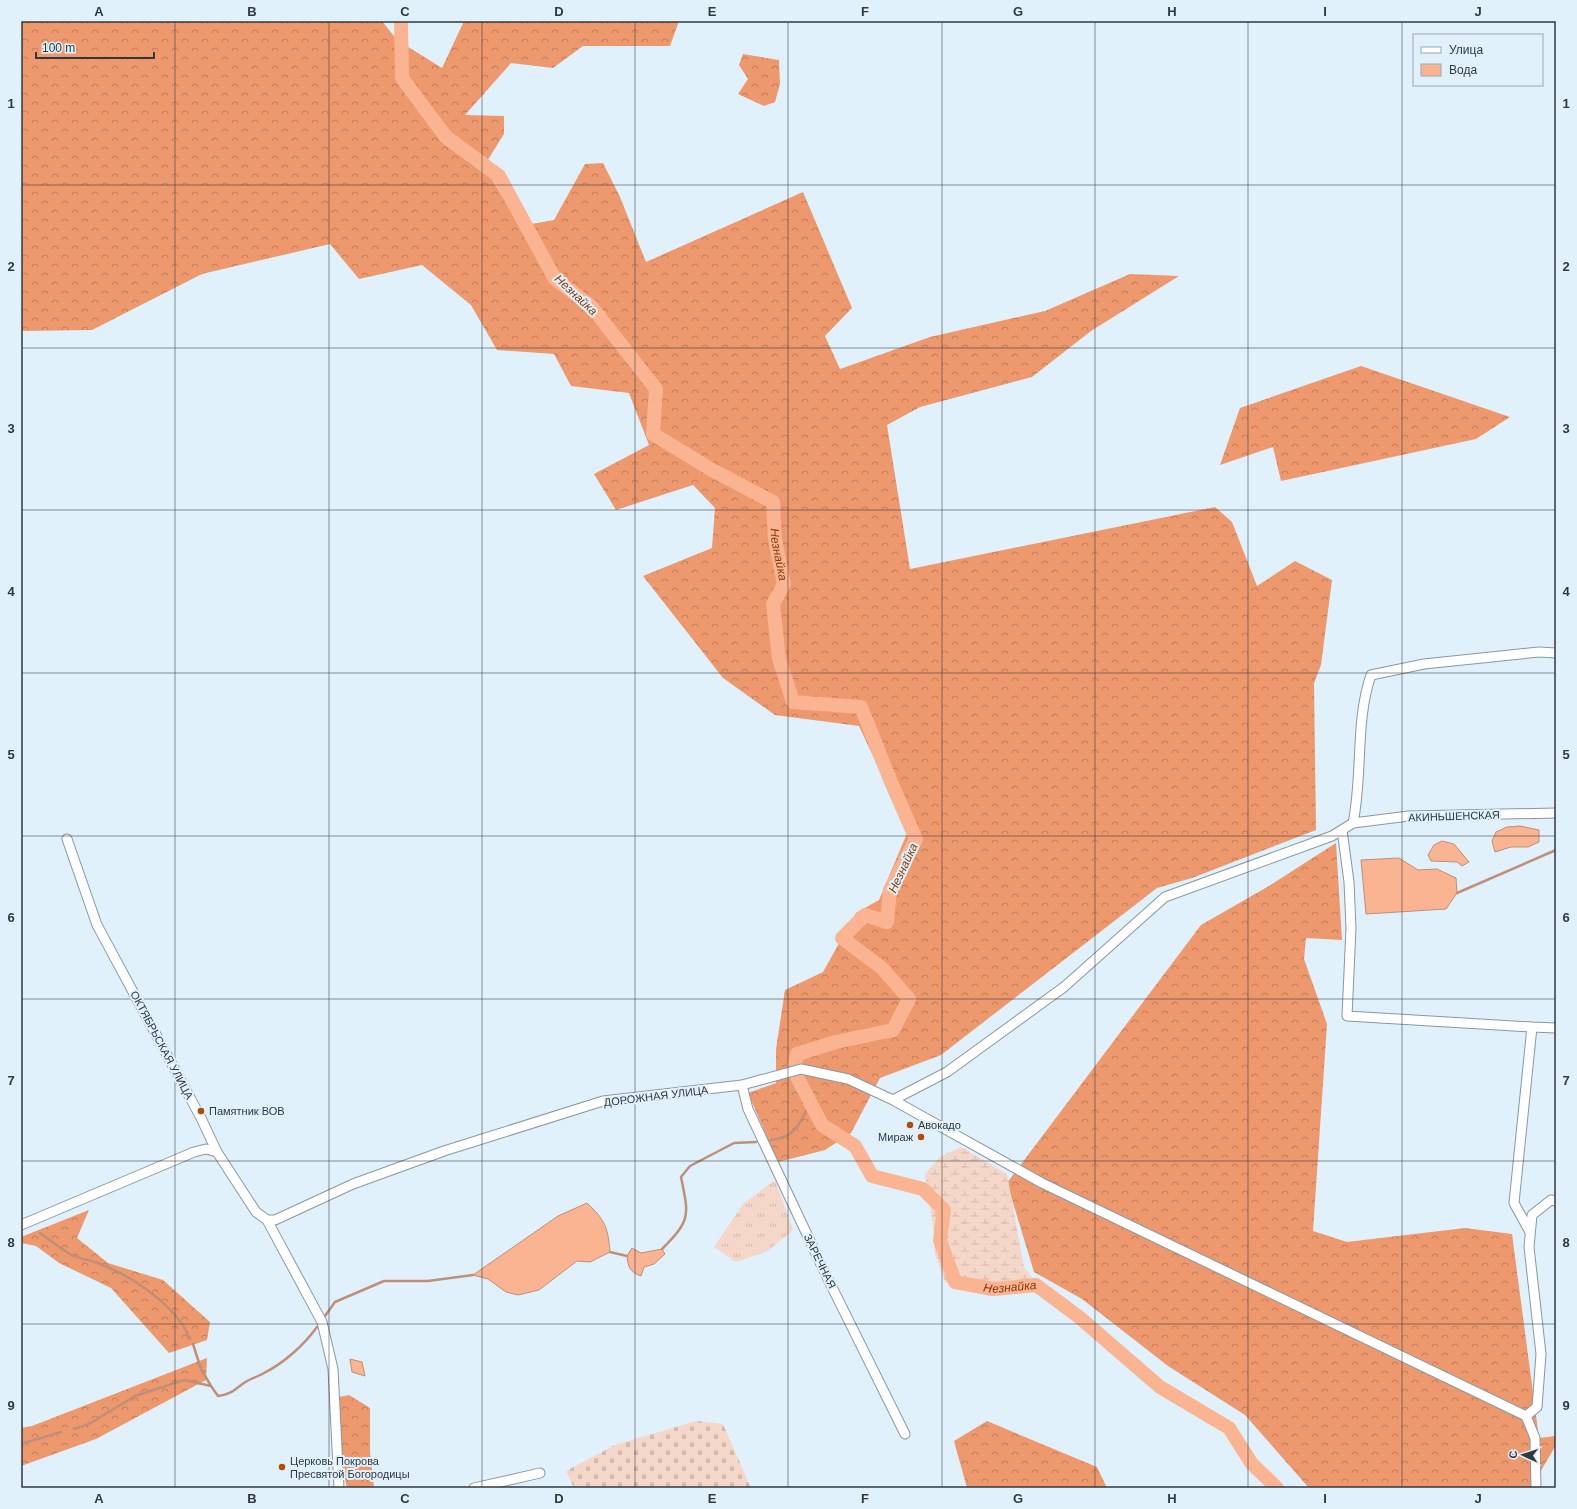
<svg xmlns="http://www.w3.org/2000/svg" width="1577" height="1509" font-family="Helvetica,sans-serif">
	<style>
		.grass { fill: url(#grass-tufts) }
		.forest { fill: url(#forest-crowns) }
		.wetland { fill: url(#wetland-marsh) }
		.cemetery { fill: url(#cemetery-stones) }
		.water { fill: #fbb492; stroke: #bf8f78 }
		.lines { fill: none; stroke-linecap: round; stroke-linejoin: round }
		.stream { stroke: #bf8f78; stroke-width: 2.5 }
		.river { stroke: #fbb492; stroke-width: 14 }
		.minor-casing { stroke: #8898a2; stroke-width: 11 }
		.minor { stroke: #fff; stroke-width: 9 }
		.grid { fill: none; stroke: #32393d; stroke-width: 1; stroke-opacity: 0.55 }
		.poi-dot { fill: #af4d0e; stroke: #e0f1fc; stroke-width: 1.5 }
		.labels { text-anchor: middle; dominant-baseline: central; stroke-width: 4; stroke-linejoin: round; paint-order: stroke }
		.street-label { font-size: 11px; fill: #32393d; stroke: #e0f1fc }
		.poi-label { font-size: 11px; fill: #32393d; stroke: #e0f1fc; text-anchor: start }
		.water-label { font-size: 12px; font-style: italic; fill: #863907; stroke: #e0f1fc }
		.neatline { fill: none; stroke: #32393d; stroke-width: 1.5 }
		.grid-label { font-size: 13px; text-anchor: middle; font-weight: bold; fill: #32393d }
	</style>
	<defs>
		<pattern id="grass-tufts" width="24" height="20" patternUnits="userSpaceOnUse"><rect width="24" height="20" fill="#f5d7c9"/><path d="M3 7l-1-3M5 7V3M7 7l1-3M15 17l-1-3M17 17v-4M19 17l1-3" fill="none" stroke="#d2b9ae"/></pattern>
		<pattern id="forest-crowns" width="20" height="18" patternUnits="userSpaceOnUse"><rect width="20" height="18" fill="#ee986d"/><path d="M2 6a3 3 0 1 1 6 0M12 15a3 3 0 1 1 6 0" fill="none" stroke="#c17d5b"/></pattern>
		<pattern id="wetland-marsh" width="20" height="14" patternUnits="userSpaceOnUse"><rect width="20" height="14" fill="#f5d7c9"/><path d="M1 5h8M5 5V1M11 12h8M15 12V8" fill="none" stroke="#d2b9ae"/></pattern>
		<pattern id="cemetery-stones" width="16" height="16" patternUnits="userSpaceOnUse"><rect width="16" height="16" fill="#f5d7c9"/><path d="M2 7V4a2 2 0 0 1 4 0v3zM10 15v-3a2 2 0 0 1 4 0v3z" fill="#d2b9ae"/></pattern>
	</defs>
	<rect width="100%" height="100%" fill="#e0f1fc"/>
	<path class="grass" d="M775,1180L793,1230L768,1251L736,1262L714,1247L743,1204Z"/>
	<path class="forest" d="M21,21H382L397,40L442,68L464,21H679L670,46H583L553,68L511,63L465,115L504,116V134L484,166L520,226L554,220L585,164L603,163L620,197L646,262L803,192L852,308L825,336L840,369L930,337L1045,311L1130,274L1179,276L1091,331L1032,377L920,407L887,425L910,569L1215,507L1232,522L1257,586L1295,561L1332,580L1321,665L1314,683L1316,830L1192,878L1157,888L941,1055L880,1078L851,1133L825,1150L778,1162L748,1093L776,1083V1049L785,990L823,972L856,913L879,900L908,831L859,726L775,715L723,678L643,576L712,548L715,508L693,485L616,510L594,474L649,445L629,393L571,386L554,354L497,350L471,305L422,265L359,279L330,244L202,274L92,330L21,331Z
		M743,54L779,60L780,84L775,102L764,106L738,94L748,79L739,65Z
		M1361,366L1510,417L1476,439L1281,481L1273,447L1220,465L1240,408Z
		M1336,843L1342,940L1306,938L1304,959L1327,1024L1313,1231L1347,1242L1465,1228L1512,1234L1539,1438L1556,1436V1445L1531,1488H1309L1245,1415L1168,1366L1082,1299L1034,1272L1007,1183L1201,925L1269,886Z
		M89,1210L77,1238L108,1263L163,1280L210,1322L207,1340L169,1353L111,1288L59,1263L36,1246L21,1243V1237Z
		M207,1358L206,1380L96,1439L21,1466V1428L32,1426Z
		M349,1395L370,1408V1452L374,1488H347L342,1466L339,1397Z
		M987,1421L1097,1467L1107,1488H967L954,1441Z"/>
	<path class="wetland" d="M961,1147L1007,1174L1024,1267L1034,1280L1036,1291L987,1293L964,1290L945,1282L934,1250V1232L925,1174L940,1157Z"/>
	<path class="cemetery" d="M696,1421L723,1424L751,1488H574L566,1471L615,1445Z"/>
	<path class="water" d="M1520,826L1539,830V842L1528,847H1511L1495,852L1492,841L1496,832L1507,827Z
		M1442,841L1454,844L1469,862L1462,866L1457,862L1431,861L1428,855L1434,845Z
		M1399,858L1418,870L1437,869L1456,878L1457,893L1446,909L1366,914L1361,860Z
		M587,1203C605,1220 608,1227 610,1252L590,1262L577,1261L539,1290L518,1295L506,1292L488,1279L473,1275L558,1216Z
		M632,1248L641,1253L662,1249L665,1254L654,1264L644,1267L641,1276C630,1272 628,1267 627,1256Z
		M350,1359L362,1362L365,1376L352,1372Z"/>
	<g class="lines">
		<path class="stream" d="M1457,893L1556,850
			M771,1140C796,1137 800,1123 810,1103
			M40,1233C50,1240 60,1248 70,1254C79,1259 90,1260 100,1264C132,1276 177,1306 190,1339
			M662,1249C691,1220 689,1216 681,1177L690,1166L734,1143L756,1142
			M610,1252L627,1256
			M325,1316L335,1302L384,1281H428L473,1275
			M193,1344L201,1369L211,1386
			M74,1429L89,1424L135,1396L184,1380L211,1386L218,1396C234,1394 235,1388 247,1381C253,1378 259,1376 264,1373C284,1363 304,1345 317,1327
			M21,1444L61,1432"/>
		<g class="river">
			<path id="s1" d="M401,21L402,78L446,137L499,176L555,279L591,306L656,389L653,434L712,470L773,502L775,539L784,584L773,604L779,659L793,702L861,707L891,782L916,839L890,890L887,922L865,915L842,938L882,968L909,999L893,1030L836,1042L797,1054L794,1068"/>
			<path id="s2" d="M795,1073L822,1125L855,1146L872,1176L923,1189L944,1210L940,1240L955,1282L993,1289L1036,1285L1079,1317L1160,1387L1229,1428L1252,1464L1277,1488"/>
		</g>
		<defs>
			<path id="minor" d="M1353,823L1409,816L1556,813
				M1342,830L1349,882L1351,928L1347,1016L1532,1027
				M67,839L97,925L201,1118L217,1152L256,1212L267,1220H275L353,1184L444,1151L603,1101L742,1085L801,1069L848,1079L893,1100L947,1072L1064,987L1165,897L1332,836L1353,823C1363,775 1355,721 1371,675L1424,664L1539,652L1556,653
				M742,1085L748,1109L827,1277L905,1434
				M893,1100L1042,1183L1526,1416L1535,1438L1536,1488
				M267,1220L322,1322L333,1369L339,1488
				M21,1225L194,1152L206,1149L217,1152
				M1530,1232L1514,1203L1532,1027L1556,1028
				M1526,1416L1537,1407L1541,1354L1529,1247L1532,1215L1551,1200L1556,1201
				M474,1488L540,1473"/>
		</defs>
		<use href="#minor" class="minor-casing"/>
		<use href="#minor" class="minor"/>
	</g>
	<path class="grid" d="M175,21V1488M329,21V1488M482,21V1488M635,21V1488M788,21V1488M942,21V1488M1095,21V1488M1248,21V1488M1402,21V1488M21,185H1556M21,348H1556M21,510H1556M21,673H1556M21,836H1556M21,999H1556M21,1161H1556M21,1324H1556"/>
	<g class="poi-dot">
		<circle cx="201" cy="1111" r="4"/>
		<circle cx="910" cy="1125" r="4"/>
		<circle cx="921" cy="1137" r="4"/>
		<circle cx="282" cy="1467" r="4"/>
	</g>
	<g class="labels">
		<g class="street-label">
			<text transform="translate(1454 816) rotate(-2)">АКИНЬШЕНСКАЯ</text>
			<text transform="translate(162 1045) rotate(62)">ОКТЯБРЬСКАЯ УЛИЦА</text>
			<text transform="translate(656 1096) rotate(-7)">ДОРОЖНАЯ УЛИЦА</text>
			<text transform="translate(820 1261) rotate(64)">ЗАРЕЧНАЯ</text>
		</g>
		<g class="poi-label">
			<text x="209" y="1111">Памятник ВОВ</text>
			<text x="918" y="1125">Авокадо</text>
			<text x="913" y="1137" text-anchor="end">Мираж</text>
			<text x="290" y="1461">Церковь Покрова<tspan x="290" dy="13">Пресвятой Богородицы</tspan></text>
		</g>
		<g class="water-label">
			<text transform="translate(576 295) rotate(43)">Незнайка</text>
			<text stroke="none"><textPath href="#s1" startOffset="700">Незнайка</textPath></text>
			<text transform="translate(903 868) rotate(-65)">Незнайка</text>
			<text stroke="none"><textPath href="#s2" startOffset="345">Незнайка</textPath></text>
		</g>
	</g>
	<rect width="1577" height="1509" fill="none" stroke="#e0f1fc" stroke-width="44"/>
	<rect x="1413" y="34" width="130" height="52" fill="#e0f1fc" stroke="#9aa7b0"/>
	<rect x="1421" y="47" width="20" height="6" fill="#ffffff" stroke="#9aa7b0"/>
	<text x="1449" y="54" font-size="12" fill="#32393d">Улица</text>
	<rect x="1421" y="64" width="20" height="12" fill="#fbb492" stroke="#9aa7b0"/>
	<text x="1449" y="74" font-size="12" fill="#32393d">Вода</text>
	<g transform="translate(1523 1455) rotate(273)" stroke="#e0f1fc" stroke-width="3" paint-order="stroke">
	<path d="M0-3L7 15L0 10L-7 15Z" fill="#32393d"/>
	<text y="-6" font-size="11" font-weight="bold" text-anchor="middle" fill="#32393d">С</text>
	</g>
	<path d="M36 52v6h118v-6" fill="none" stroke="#32393d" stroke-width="2"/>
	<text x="42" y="52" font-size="12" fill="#32393d" stroke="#e0f1fc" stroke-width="3" paint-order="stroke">100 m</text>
	<rect x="22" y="22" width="1533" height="1465" class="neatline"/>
	<g class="grid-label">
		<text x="99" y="16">A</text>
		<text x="252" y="16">B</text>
		<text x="405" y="16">C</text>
		<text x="559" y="16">D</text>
		<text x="712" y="16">E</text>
		<text x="865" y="16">F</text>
		<text x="1018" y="16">G</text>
		<text x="1172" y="16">H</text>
		<text x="1325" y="16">I</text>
		<text x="1478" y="16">J</text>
		<text x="11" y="108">1</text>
		<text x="1566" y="108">1</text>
		<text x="11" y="271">2</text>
		<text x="1566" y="271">2</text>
		<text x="11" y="433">3</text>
		<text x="1566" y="433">3</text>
		<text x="11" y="596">4</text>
		<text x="1566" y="596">4</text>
		<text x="11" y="759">5</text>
		<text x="1566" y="759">5</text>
		<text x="11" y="922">6</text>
		<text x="1566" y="922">6</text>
		<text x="11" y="1085">7</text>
		<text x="1566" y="1085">7</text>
		<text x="11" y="1247">8</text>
		<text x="1566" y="1247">8</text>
		<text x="11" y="1410">9</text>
		<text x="1566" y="1410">9</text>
		<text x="99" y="1503">A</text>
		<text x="252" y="1503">B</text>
		<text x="405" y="1503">C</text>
		<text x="559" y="1503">D</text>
		<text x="712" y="1503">E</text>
		<text x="865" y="1503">F</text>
		<text x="1018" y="1503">G</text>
		<text x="1172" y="1503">H</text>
		<text x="1325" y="1503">I</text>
		<text x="1478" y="1503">J</text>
	</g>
</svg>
